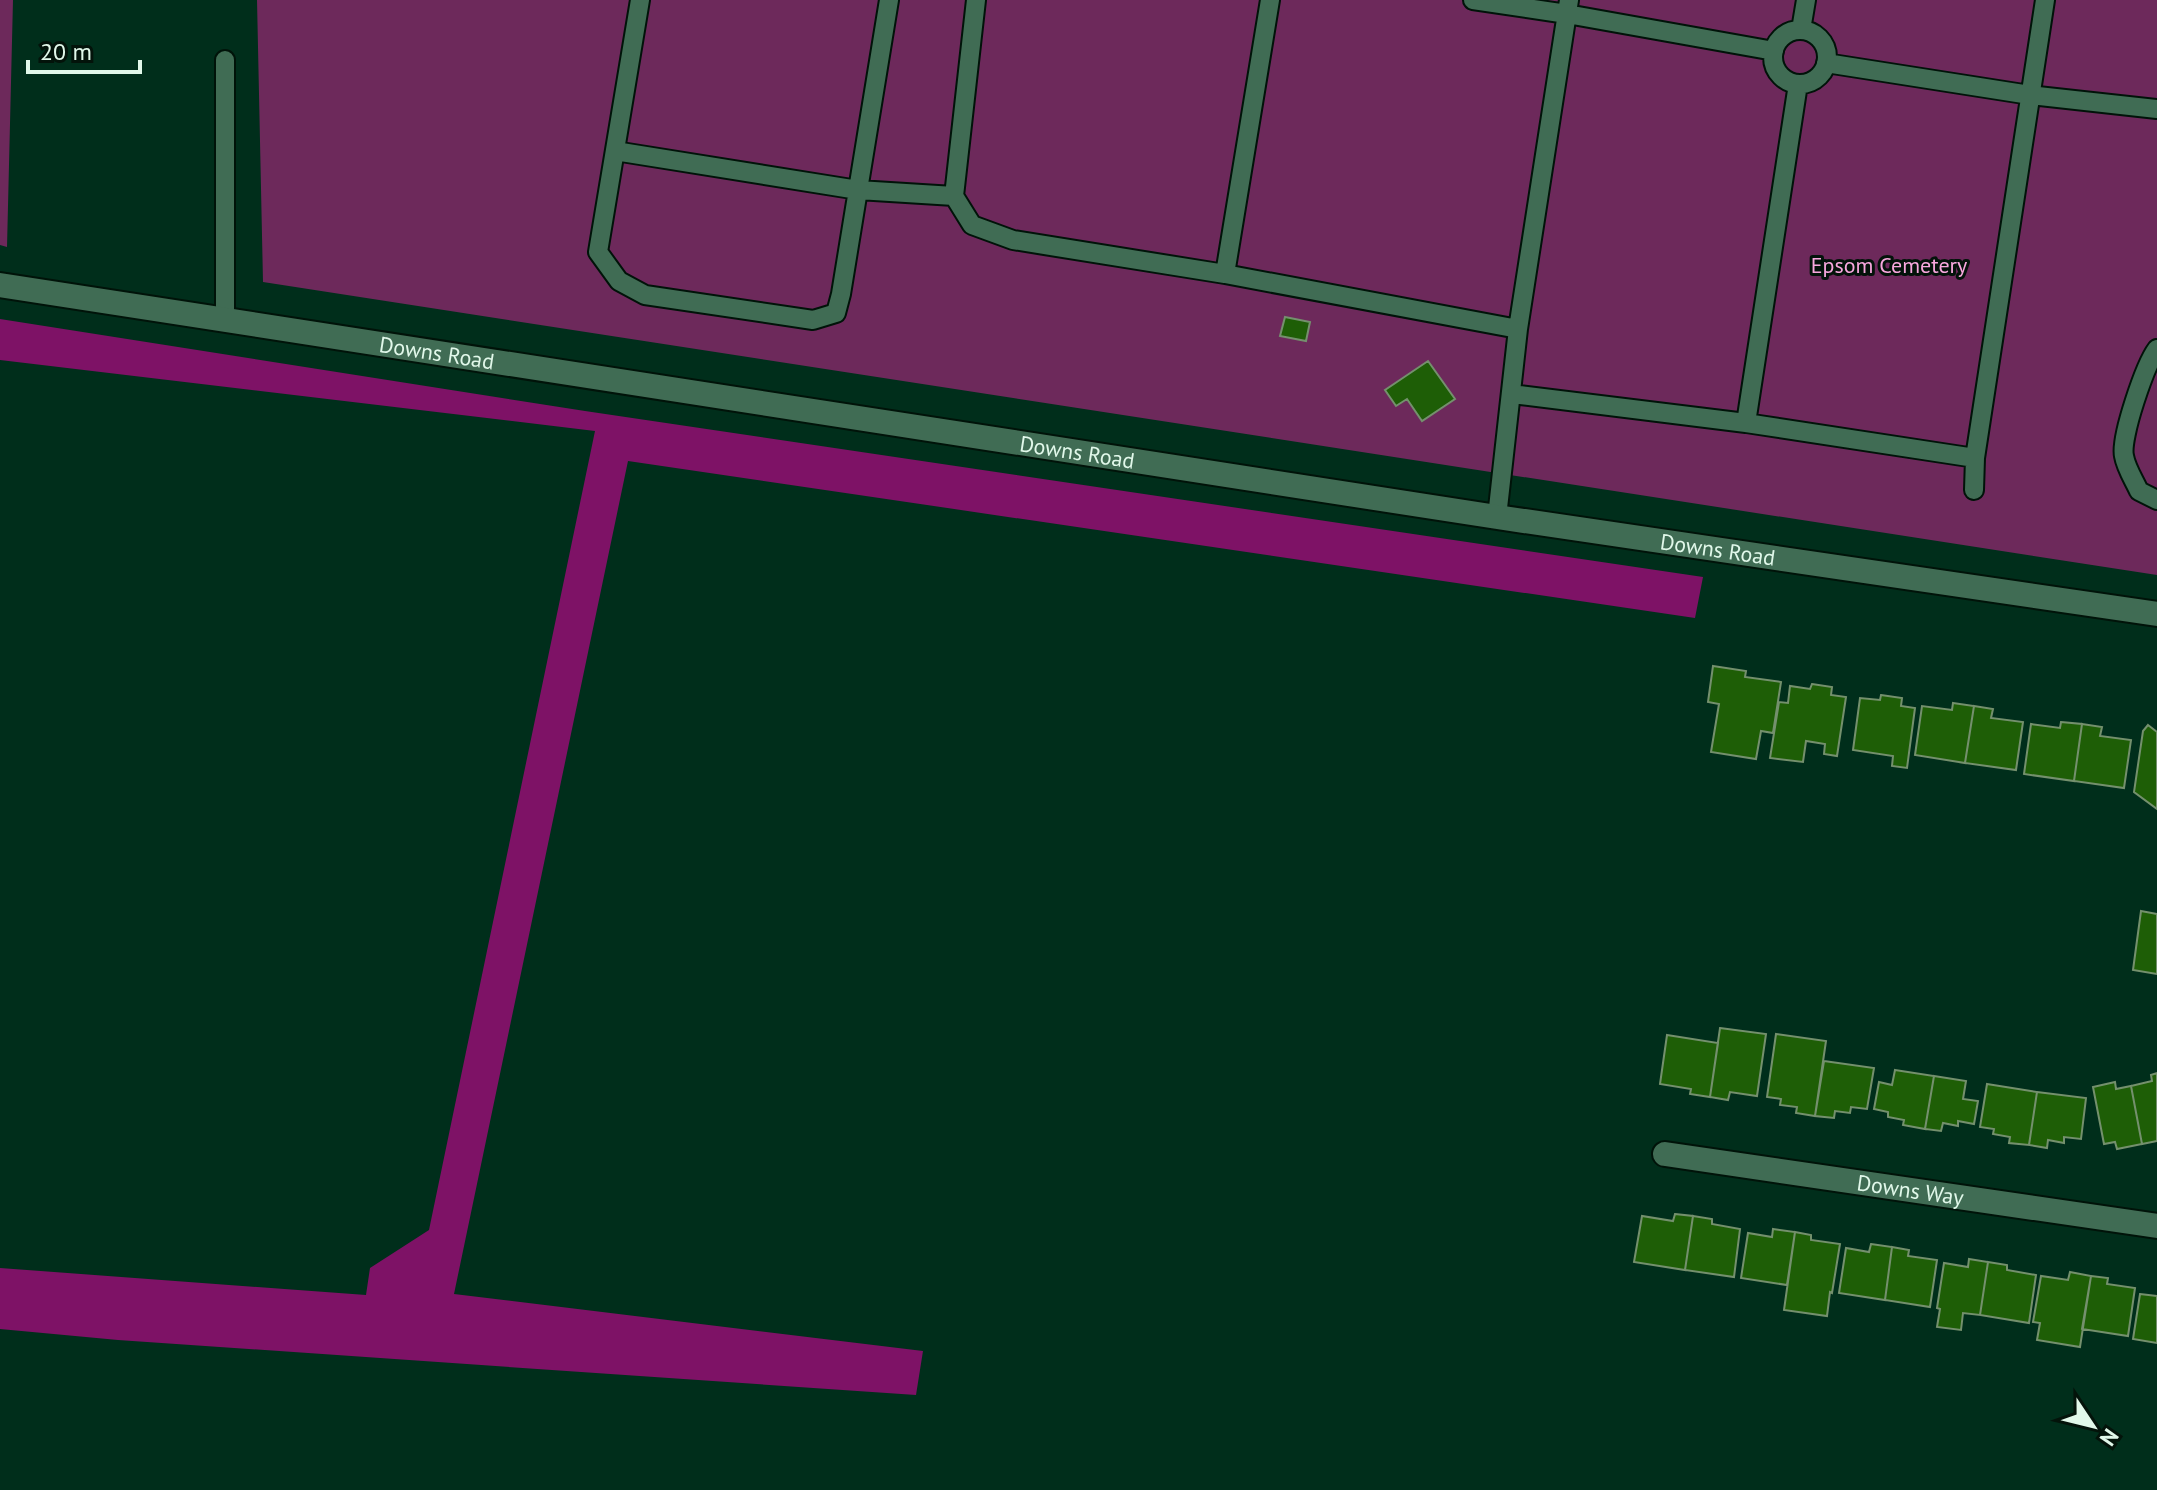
<svg xmlns="http://www.w3.org/2000/svg" width="2157" height="1490" font-family="'PT Sans',sans-serif">
	<style>
		.green { fill: #6d295b }
		.forest { fill: #7e1266 }
		.building { fill: #1e5e06; stroke: #74906d; stroke-width: 2 }
		.lines { fill: none; stroke-linecap: round; stroke-linejoin: round }
		.lane-casing { stroke: #001309; stroke-width: 22 }
		.street-casing { stroke: #001309; stroke-width: 28 }
		.secondary-casing { stroke: #001309; stroke-width: 28 }
		.lane { stroke: #406c54; stroke-width: 18 }
		.street { stroke: #406c54; stroke-width: 24 }
		.secondary { stroke: #406c54; stroke-width: 24 }
		.labels { text-anchor: middle; dominant-baseline: central; stroke-width: 6; stroke-linejoin: round; paint-order: stroke }
		.park-label { font-size: 22px; fill: #f8a7de; stroke: #03130a }
		.street-label { font-size: 22px; fill: #e1f8ea; stroke: #03130a }
	</style>
	<rect width="100%" height="100%" fill="#002e1b"/>
	<path class="green" d="M0,0H13L7,247L0,245Z
		M257,0H2157V575L263,282Z"/>
	<path class="forest" d="M0,319L585,411L1703,577L1695,618L628,461L454,1294L923,1351L916,1395L118,1340L0,1329V1268L366,1295L370,1268L429,1230L595,431L0,360Z"/>
	<path class="building" d="M1285,317L1310,322L1306,341L1280,336Z
		M1428,361L1455,399L1422,421L1407,399L1396,406L1385,390Z
		M1713,666L1746,671L1745,677L1781,682L1773,733L1761,731L1756,759L1711,752L1719,704L1708,702Z
		M1812,684L1832,687L1831,695L1846,697L1837,756L1824,754L1825,744L1806,741L1803,762L1770,758L1779,702L1788,703L1790,686L1810,689Z
		M1881,695L1902,698L1901,706L1915,708L1907,768L1892,766L1893,756L1853,750L1860,698L1880,700Z
		M1953,703L1974,706L1965,763L1915,755L1922,706L1952,710Z
		M1974,706L1993,709L1991,718L2023,722L2016,770L1965,763Z
		M2061,722L2082,724L2074,781L2024,774L2031,724L2060,728Z
		M2082,724L2102,727L2100,736L2131,740L2124,788L2074,781Z
		M2148,725L2157,732V809L2134,792L2143,731Z
		M2141,911L2157,914V974L2133,970Z
		M1720,1028L1766,1034L1757,1096L1730,1092L1728,1100L1710,1097Z
		M1776,1034L1826,1041L1815,1116L1796,1113L1797,1107L1780,1105L1781,1099L1767,1097Z
		M1667,1035L1718,1043L1710,1097L1690,1094L1691,1089L1660,1084Z
		M1824,1061L1874,1068L1867,1109L1851,1107L1850,1113L1835,1111L1834,1118L1815,1116Z
		M1895,1070L1934,1076L1925,1129L1903,1125L1904,1120L1888,1117V1112L1874,1109L1879,1082L1892,1085Z
		M2157,1073V1141L2142,1144L2131,1086L2152,1081L2151,1075Z
		M1934,1076L1966,1081L1963,1099L1978,1101L1974,1124L1958,1121V1126L1943,1123L1941,1131L1925,1129Z
		M2115,1082L2116,1089L2131,1086L2142,1144L2117,1149L2115,1142L2104,1144L2093,1087Z
		M1987,1084L2037,1092L2029,1145L2009,1143L2010,1137L1993,1134L1994,1129L1980,1127Z
		M2037,1092L2086,1098L2081,1139L2064,1137V1143L2048,1140L2047,1148L2029,1145Z
		M1675,1214L1693,1216L1685,1270L1634,1262L1642,1216L1673,1221Z
		M1693,1216L1712,1219V1224L1740,1229L1734,1277L1685,1270Z
		M1773,1229L1795,1232L1787,1285L1741,1278L1748,1233L1772,1237Z
		M1795,1232L1811,1235V1240L1840,1244L1832,1293L1830,1292L1827,1316L1784,1310Z
		M1871,1244L1892,1247L1885,1300L1839,1293L1846,1248L1869,1252Z
		M1892,1247L1909,1250L1908,1256L1937,1260L1930,1307L1885,1300Z
		M1969,1259L1988,1262L1980,1315L1963,1313L1961,1330L1937,1327L1940,1309L1937,1308L1944,1263L1968,1267Z
		M1988,1262L2007,1265V1270L2036,1275L2029,1323L1980,1315Z
		M2070,1272L2091,1276L2080,1347L2037,1340L2040,1323L2033,1322L2041,1276L2068,1280Z
		M2091,1276L2108,1278L2107,1284L2135,1288L2128,1336L2082,1329Z
		M2140,1294L2157,1296V1343L2133,1339Z"/>
	<g class="lines">
		<defs>
			<path id="lane" d="M640,0L598,252L619,281L645,295L813,320L836,313L841,294L889,0
				M976,0L954,196L972,225L1013,240L1225,274L1518,329
				M1473,0L1567,14L1774,51
				M1801,30L1806,0
				M1773 57a27 27 0 1 1 54 0a27 27 0 1 1-54 0Z
				M1826,63L2030,95L2157,109
				M615,151L858,190L954,196
				M1225,274L1270,0
				M225,320V60
				M2157,349C2145,365 2120,438 2124,456C2126,468 2134,480 2139,491L2157,500
				M1512,394L1746,423L1975,458
				M1746,423L1798,84
				M1974,490L1975,458L2045,0
				M1497,517L1518,329L1569,0"/>
			<g id="street">
				<path id="s1" d="M1665,1154L2157,1226"/>
			</g>
			<g id="secondary">
				<path id="s2" d="M0,285L1497,517L2157,614"/>
			</g>
		</defs>
		<use href="#lane" class="lane-casing"/>
		<use href="#street" class="street-casing"/>
		<use href="#secondary" class="secondary-casing"/>
		<use href="#lane" class="lane"/>
		<use href="#street" class="street"/>
		<use href="#secondary" class="secondary"/>
	</g>
	<g class="labels">
		<g class="park-label">
			<text x="1889" y="265">Epsom Cemetery</text>
		</g>
		<g class="street-label">
			<text stroke="none"><textPath href="#s2" startOffset="442">Downs Road</textPath></text>
			<text stroke="none"><textPath href="#s2" startOffset="1090">Downs Road</textPath></text>
			<text stroke="none"><textPath href="#s2" startOffset="1738">Downs Road</textPath></text>
			<text stroke="none"><textPath href="#s1" startOffset="248">Downs Way</textPath></text>
		</g>
	</g>
	<g transform="translate(2093 1426) rotate(125)" stroke="#03130a" stroke-width="6" paint-order="stroke">
	<path d="M0-6L14 30L0 20L-14 30Z" fill="#e1f8ea"/>
	<text y="-12" font-size="22" font-weight="bold" text-anchor="middle" fill="#e1f8ea">N</text>
	</g>
	<path d="M28 60v12h112v-12" fill="none" stroke="#e1f8ea" stroke-width="4"/>
	<text x="40" y="60" font-size="24" fill="#e1f8ea" stroke="#03130a" stroke-width="6" paint-order="stroke">20 m</text>
</svg>
